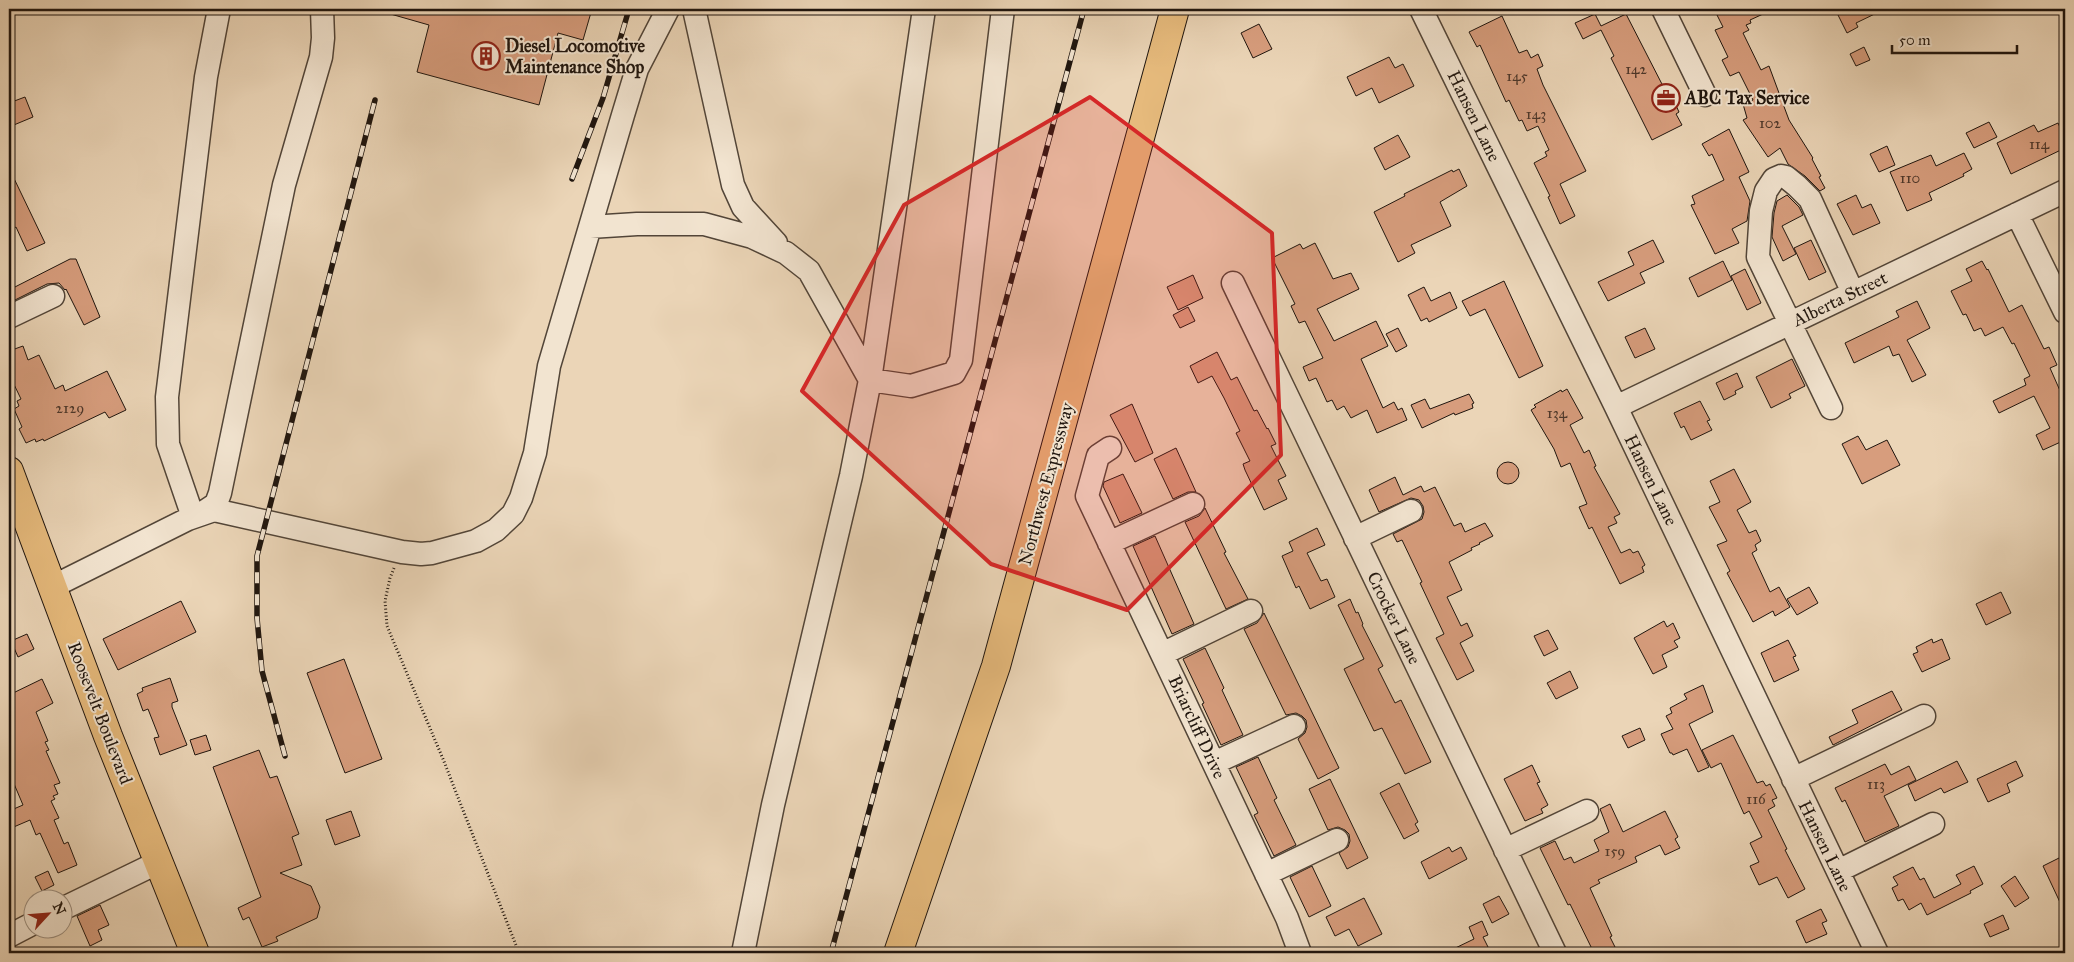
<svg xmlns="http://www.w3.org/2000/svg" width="2074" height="962" font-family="'IM FELL Great Primer',serif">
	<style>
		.building { fill: #d79d7d; stroke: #1f150e }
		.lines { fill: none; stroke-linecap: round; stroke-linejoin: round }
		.minor-casing { stroke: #524538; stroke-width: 25 }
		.major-casing { stroke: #1f150e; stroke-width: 30 }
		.path { stroke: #1f150e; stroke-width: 3; stroke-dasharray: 1 2.5; stroke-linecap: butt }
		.minor { stroke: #f2e4d0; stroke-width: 22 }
		.major { stroke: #e6ba7c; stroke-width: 28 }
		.rail-casing { stroke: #1f150e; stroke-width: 5.5 }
		.rail { stroke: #f2e4d0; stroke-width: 4; stroke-dasharray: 11; stroke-linecap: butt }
		.marked { fill: #d62828; fill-opacity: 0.2; stroke: #d62828; stroke-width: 4; stroke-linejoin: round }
		.labels { text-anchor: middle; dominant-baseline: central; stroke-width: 4; stroke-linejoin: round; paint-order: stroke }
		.number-label { font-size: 15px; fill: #4d372a }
		.poi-label { font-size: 18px; font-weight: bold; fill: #1f150e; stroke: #f2e4d0; text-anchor: start }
		.street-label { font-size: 18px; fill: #1f150e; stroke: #f2e4d0 }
	</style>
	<rect width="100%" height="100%" fill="#ebd5b7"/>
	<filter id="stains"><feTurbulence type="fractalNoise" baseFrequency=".004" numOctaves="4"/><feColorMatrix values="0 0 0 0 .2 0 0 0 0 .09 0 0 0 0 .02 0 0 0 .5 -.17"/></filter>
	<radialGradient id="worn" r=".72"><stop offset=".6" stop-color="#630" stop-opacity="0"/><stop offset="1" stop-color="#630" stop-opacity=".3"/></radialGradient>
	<path class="building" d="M387,9H592L583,40L558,33L539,105L417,72L429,25L387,13Z
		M1714,9H1774L1750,20L1751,23L1746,25L1749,30L1743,33L1761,70L1769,66L1789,120L1813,158L1812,159L1821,176L1819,177L1825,188L1820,191L1805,176L1788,164L1780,148L1768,157L1743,120L1747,118L1743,104L1753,100L1739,72L1730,76L1722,60L1728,57L1715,30L1723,27Z
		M1835,9H1885L1856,23L1858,27L1847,33Z
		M1595,14L1601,26L1626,14L1665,90L1668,88L1679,112L1676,114L1682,125L1652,140L1611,58L1614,56L1601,30L1583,39L1575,23Z
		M1502,16L1519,53L1527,50L1531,58L1538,54L1543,66L1537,69L1543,85L1586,171L1560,184L1575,216L1560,224L1548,197L1550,196L1534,163L1547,156L1545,152L1549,150L1538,126L1527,131L1522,120L1519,121L1509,100L1506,102L1480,45L1477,47L1469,32Z
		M1259,24L1272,49L1253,58L1241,33Z
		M1864,47L1870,60L1856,66L1850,54Z
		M1389,57L1395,68L1403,64L1414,86L1379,103L1372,88L1356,96L1347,77Z
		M25,97L33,117L9,127V103Z
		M1989,122L1997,137L1974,148L1966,133Z
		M2058,123L2065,138V148L2011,174L1997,143L2034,125L2038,132Z
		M1729,129L1749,172L1739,177L1750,201L1747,221L1732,229L1739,243L1715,254L1691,205L1695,204L1692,196L1724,180L1712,154L1709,156L1702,144Z
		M1398,135L1410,157L1385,170L1374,148Z
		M1887,146L1895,165L1879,172L1870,154Z
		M1964,153L1972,169L1963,174L1964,176L1929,193L1932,200L1907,211L1890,172L1931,155L1936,166Z
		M9,168L45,243L27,251L16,227L9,231Z
		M1459,169L1467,186L1440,202L1451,226L1411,245L1415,253L1398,262L1374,212L1405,196L1404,194L1452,170L1453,172Z
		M1787,195L1799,207L1803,215L1782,226L1796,254L1783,261L1772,237L1774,213L1777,201Z
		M1856,195L1862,208L1871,204L1880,223L1853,235L1837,204Z
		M1653,240L1664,262L1640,273L1645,283L1608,301L1598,282L1634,265L1628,252Z
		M1811,240L1826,272L1809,280L1794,248Z
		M1315,243L1333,279L1351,273L1359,289L1317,309L1334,341L1376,321L1388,346L1361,359L1383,408L1394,402L1398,410L1402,408L1407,420L1377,433L1367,410L1351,418L1344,406L1337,410L1332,400L1327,402L1316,378L1309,381L1303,367L1323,358L1305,321L1299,323L1291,306L1295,304L1272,258L1300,244L1303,249Z
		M70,259H76L100,317L84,325L66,289L65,290L59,283L47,284L9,303V290Z
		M1723,261L1732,280L1698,297L1689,278Z
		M1982,261L1987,270L1988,269L2009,312L2022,305L2044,349L2049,347L2057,365L2050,368L2065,402V440L2043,450L2036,435L2050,428L2034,396L1999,413L1993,401L2026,385L2024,379L2030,376L2014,343L2012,344L2003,327L1985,336L1981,328L1974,331L1966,314L1963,315L1951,291L1972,281L1966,269Z
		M1745,269L1761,303L1747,310L1731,276Z
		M1193,275L1203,298L1178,310L1167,287Z
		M1504,281L1543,366L1519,378L1485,309L1470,316L1462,301Z
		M1424,287L1431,301L1450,292L1457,308L1429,322L1427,318L1421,321L1408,295Z
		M1917,301L1930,328L1907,340L1926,375L1912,382L1899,354L1893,356L1889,346L1854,363L1845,343L1899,317L1896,311Z
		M1188,307L1195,321L1180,328L1173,315Z
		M1398,328L1407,346L1396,352L1386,334Z
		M1645,328L1655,349L1635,358L1625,337Z
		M23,346L28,360L39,355L55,389L63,385L65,391L107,371L126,410L109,418L105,412L44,441L43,439L36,442L35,439L26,443L19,429L22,427L14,409L19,406L17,401L21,399L9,374V351Z
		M1217,352L1231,380L1237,377L1254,411L1257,410L1267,429L1268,428L1276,444L1271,446L1286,476L1278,480L1287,499L1264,510L1245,470L1243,464L1250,461L1236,433L1240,431L1224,398L1212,376L1198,383L1190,366Z
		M1792,359L1805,386L1789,394L1791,398L1771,408L1756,377Z
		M1737,373L1743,387L1735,391L1736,394L1724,400L1716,383Z
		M1567,389L1583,418L1570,425L1584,453L1589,450L1596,466L1594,467L1620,514L1614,517L1617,523L1608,527L1621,553L1630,549L1633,553L1638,551L1645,565L1642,567L1644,572L1620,584L1592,527L1589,529L1579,507L1587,504L1570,463L1561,467L1554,449L1531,410L1536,407L1534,405L1561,390L1562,392Z
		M1469,394L1474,403L1472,404L1473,408L1455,415L1454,413L1422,428L1411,405L1425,399L1430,409Z
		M1700,401L1710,420L1707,421L1712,430L1691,440L1684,426L1681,428L1674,413Z
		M1132,404L1153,453L1135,462L1110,415Z
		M1858,436L1866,450L1887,440L1900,465L1862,484L1842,444Z
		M1176,448L1196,492H1188L1173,499L1154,459Z
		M1497 473a11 11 0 1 1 22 0a11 11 0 1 1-22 0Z
		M1734,469L1751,502L1737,510L1749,533L1756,530L1761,541L1755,545L1757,550L1752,553L1770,592L1779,587L1790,607L1775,616L1773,611L1753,622L1727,573L1730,571L1717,545L1727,541L1709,507L1720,502L1710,481Z
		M1123,474L1142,513L1120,523L1103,486L1104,482Z
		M1395,477L1403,495L1421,486L1424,492L1435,487L1454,526L1461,523L1465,532L1485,523L1493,536L1479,543L1480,544L1471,548L1472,550L1449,562L1462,590L1447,597L1461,626L1467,623L1473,636L1460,643L1474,671L1457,680L1436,638L1444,634L1420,583L1422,582L1402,540L1397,542L1393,534L1422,519L1424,512L1423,506L1419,500L1411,498L1379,512L1369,490Z
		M1205,508L1226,552L1224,553L1248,599L1226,609L1185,522L1199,516Z
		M1317,528L1325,545L1307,553L1321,581L1327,579L1335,597L1310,609L1299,586L1296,588L1282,556L1293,551L1289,542Z
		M1155,536L1194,624L1172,634L1133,546Z
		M1809,587L1818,603L1797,615L1787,599Z
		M2001,592L2011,613L1986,625L1976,604Z
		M1350,599L1356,613L1358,612L1363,624L1362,625L1383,666L1378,669L1395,703L1401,700L1431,762L1405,774L1382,728L1374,731L1344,669L1364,659L1338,605Z
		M181,601L196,632L118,670L103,639Z
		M1264,613L1339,768L1318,779L1298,739L1305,733L1307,727L1306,720L1302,716L1296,713L1286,715L1244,629L1257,623Z
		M1664,621L1667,627L1673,623L1680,638L1674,641L1678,647L1662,655L1667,667L1653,674L1634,638Z
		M1548,630L1558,649L1544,656L1534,636Z
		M27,634L34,649L18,657L11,641Z
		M1932,639L1933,643L1942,639L1950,659L1922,672L1913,654L1918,652L1916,647Z
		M1788,640L1796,656L1793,657L1799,670L1774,682L1761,653Z
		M1205,648L1224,688L1222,690L1243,735L1221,745L1202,704L1204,703L1183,659Z
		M344,659L382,759L345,773L307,673Z
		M1570,671L1578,688L1556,699L1547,683Z
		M170,678L178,701L172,703V707L187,745L160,755L154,738L159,737L148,709L143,711L137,694L143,691L142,688Z
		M42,679L53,703L36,712L48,741L45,742L49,750L46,751L60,783L54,785L58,794L53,796L55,799L51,801L59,818L54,820L64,844L68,842L77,865L58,873L40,833L36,835L30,820L9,829V811L23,805L9,772V695Z
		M1703,685L1713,712L1689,724L1709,767L1698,772L1687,749L1673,755L1672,753H1670L1661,734L1673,729L1666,716L1672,713L1670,708L1687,699L1684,694Z
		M1892,691L1902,710L1833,745L1829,737L1858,723L1852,710Z
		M1640,728L1645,740L1628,748L1622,736Z
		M206,735L211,750L195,755L190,740Z
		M1733,735L1757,783L1763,781L1766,786L1770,784L1777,798L1772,800L1775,806L1768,810L1787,849L1785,850L1805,889L1788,898L1777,877L1759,885L1750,866L1759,862L1750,843L1762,837L1749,811L1744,814L1721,763L1711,768L1702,750Z
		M259,750L270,778L277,776L299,834L292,837L302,865L280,873L311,886L320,907L317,918L276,937L278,941L262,947L249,917L243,920L238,908L261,897L213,767Z
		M1258,757L1277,798L1274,800L1296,845L1274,856L1254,815L1258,813L1236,767Z
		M1957,761L1968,782L1944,793L1941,788L1915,801L1908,785Z
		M2016,761L2023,776L2007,784L2010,792L1988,802L1977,779Z
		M1885,764L1891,775L1909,766L1916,780L1884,796L1899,826L1865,842L1845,800L1842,802L1835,788Z
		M1532,765L1540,782L1537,783L1548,805L1541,809L1543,813L1525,821L1504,779Z
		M1330,779L1368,858L1347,869L1339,853L1348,847L1350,841L1349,834L1345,830L1338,827L1328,830L1309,789Z
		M1399,783L1418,822L1415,824L1419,831L1404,839L1380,793Z
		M1610,804L1623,832L1665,811L1678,837L1675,839L1680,848L1665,855L1660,845L1635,857L1637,862L1598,880L1600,883L1590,888L1612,936L1610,937L1618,953H1594L1570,904L1568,905L1540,848L1555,841L1564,860L1571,857L1574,863L1599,851L1594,840L1609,832L1600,809Z
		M351,811L360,836L335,845L326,820Z
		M1449,847L1452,852L1461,847L1467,859L1429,879L1421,862Z
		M2065,855V913L2043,866Z
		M1312,866L1331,906L1309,917L1290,877Z
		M1974,866L1983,884L1970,891L1971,893L1927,915L1921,903L1909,910L1903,899L1898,901L1892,888L1898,885L1893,877L1913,867L1920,880L1924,878L1934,898L1961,884L1956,875Z
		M48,871L54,885L42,891L35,877Z
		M2015,876L2029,898L2015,907L2001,886Z
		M1499,896L1509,914L1492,923L1483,904Z
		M1364,898L1382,934L1358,946L1349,929L1335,936L1326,917Z
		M100,905L109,925L98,930L102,940L90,946L77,916Z
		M1821,909L1827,921L1822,923L1827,934L1806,943L1796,921Z
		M2003,915L2009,929L1990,937L1984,924Z
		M1482,921L1488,935L1483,937L1491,953H1445L1474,939L1469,927Z"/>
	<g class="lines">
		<defs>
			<path id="minor" d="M694,9L733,185L743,207L776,243
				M1421,9L1616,407L1877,953
				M1663,9L1705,95
				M2017,214L2065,312
				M590,227L637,224H704L752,237L786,253L809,271L870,380L911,386L954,373L961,360L1003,9
				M1233,283L1555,953
				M9,317L53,296
				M1616,407L2065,191
				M1831,408L1758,257L1761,211L1766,191L1774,179L1781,176L1786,177L1797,186L1810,199L1853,293
				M1110,448L1098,456L1087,496L1287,918L1300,953
				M201,514L216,504L220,493L284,185L321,57L323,38L322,9
				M193,517L168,444L167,397L206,77L219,9
				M1355,538L1411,511
				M1109,543L1193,504
				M52,587L188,519L214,510L402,552L421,554L432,553L476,541L496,530L513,514L521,498L535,453L549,366L623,115L637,69L668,9
				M1162,654L1251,611
				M1214,763L1294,726
				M1793,779L1924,716
				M1505,850L1587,811
				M1838,871L1933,824
				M1266,874L1337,840
				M62,909L159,862
				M9,936L32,924
				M743,953L773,805L851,476L870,380L924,9"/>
			<path id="major" d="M9,471L108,736L195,953
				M898,953L996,666L1175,9"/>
		</defs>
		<use href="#minor" class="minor-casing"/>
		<use href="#major" class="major-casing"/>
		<path class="path" d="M394,568L390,578L385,601L387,626L443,759L519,953"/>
		<use href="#minor" class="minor"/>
		<use href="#major" class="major"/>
		<defs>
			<path id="rail" d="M572,179L603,98L629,9
				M285,756L262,671L257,618V556L375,100
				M831,953L1084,9"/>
		</defs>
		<use href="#rail" class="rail-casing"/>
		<use href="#rail" class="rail"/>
	</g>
	<path class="marked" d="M1090,97L1272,233L1281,455L1127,610L991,564L802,391L904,205Z"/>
	<defs>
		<symbol id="building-ring" viewBox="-11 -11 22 22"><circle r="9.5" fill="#f2e4d0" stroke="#8f2418" stroke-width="1.5"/><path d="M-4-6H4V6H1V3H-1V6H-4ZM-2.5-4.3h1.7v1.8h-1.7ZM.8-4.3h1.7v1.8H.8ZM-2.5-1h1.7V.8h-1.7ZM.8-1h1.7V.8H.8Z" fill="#8f2418"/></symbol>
		<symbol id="office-ring" viewBox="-11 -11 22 22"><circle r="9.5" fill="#f2e4d0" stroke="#8f2418" stroke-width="1.5"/><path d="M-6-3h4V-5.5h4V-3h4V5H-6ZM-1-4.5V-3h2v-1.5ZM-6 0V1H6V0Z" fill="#8f2418"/></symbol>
	</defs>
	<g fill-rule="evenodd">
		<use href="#building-ring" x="470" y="40" width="32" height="32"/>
		<use href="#office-ring" x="1650" y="82" width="32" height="32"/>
	</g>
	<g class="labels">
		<g class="number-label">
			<text x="1636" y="69">142</text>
			<text x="1517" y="76">145</text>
			<text x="1536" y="114">143</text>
			<text x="1770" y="123">102</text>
			<text x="2039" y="144">114</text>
			<text x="1910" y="178">110</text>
			<text x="70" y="408">2129</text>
			<text x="1557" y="413">134</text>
			<text x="1876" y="784">113</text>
			<text x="1756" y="799">116</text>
			<text x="1615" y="851">159</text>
		</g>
		<g class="poi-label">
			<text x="505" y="46">Diesel Locomotive<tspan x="505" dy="21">Maintenance Shop</tspan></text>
			<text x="1685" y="98">ABC Tax Service</text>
		</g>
		<g class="street-label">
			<text transform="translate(1474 116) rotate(64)">Hansen Lane</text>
			<text transform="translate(1840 299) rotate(-26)">Alberta Street</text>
			<text transform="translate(1651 480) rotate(64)">Hansen Lane</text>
			<text transform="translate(1046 484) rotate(-75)">Northwest Expressway</text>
			<text transform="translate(1394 618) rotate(64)">Crocker Lane</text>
			<text transform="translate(100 713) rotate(69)">Roosevelt Boulevard</text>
			<text transform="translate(1197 727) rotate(65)">Briarcliff Drive</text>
			<text transform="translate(1825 846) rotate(64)">Hansen Lane</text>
		</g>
	</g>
	<rect width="2074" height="962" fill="none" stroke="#ebd5b7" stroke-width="30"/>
	<rect x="10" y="10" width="2054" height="942" fill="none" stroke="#1f150e" stroke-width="2.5"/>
	<rect x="15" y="15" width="2044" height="932" fill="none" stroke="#1f150e"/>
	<g transform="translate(48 914) rotate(64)"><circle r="24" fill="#f2e4d0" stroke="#9e9182"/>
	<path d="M0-4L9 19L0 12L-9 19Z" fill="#8f2418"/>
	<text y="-8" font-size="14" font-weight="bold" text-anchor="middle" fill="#1f150e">N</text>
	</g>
	<path d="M1892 45v8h125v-8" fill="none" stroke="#1f150e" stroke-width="2.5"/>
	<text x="1899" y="45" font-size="15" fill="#1f150e" stroke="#f2e4d0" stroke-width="4" paint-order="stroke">50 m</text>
	<rect width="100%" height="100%" filter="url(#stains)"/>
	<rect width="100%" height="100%" fill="url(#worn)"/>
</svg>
